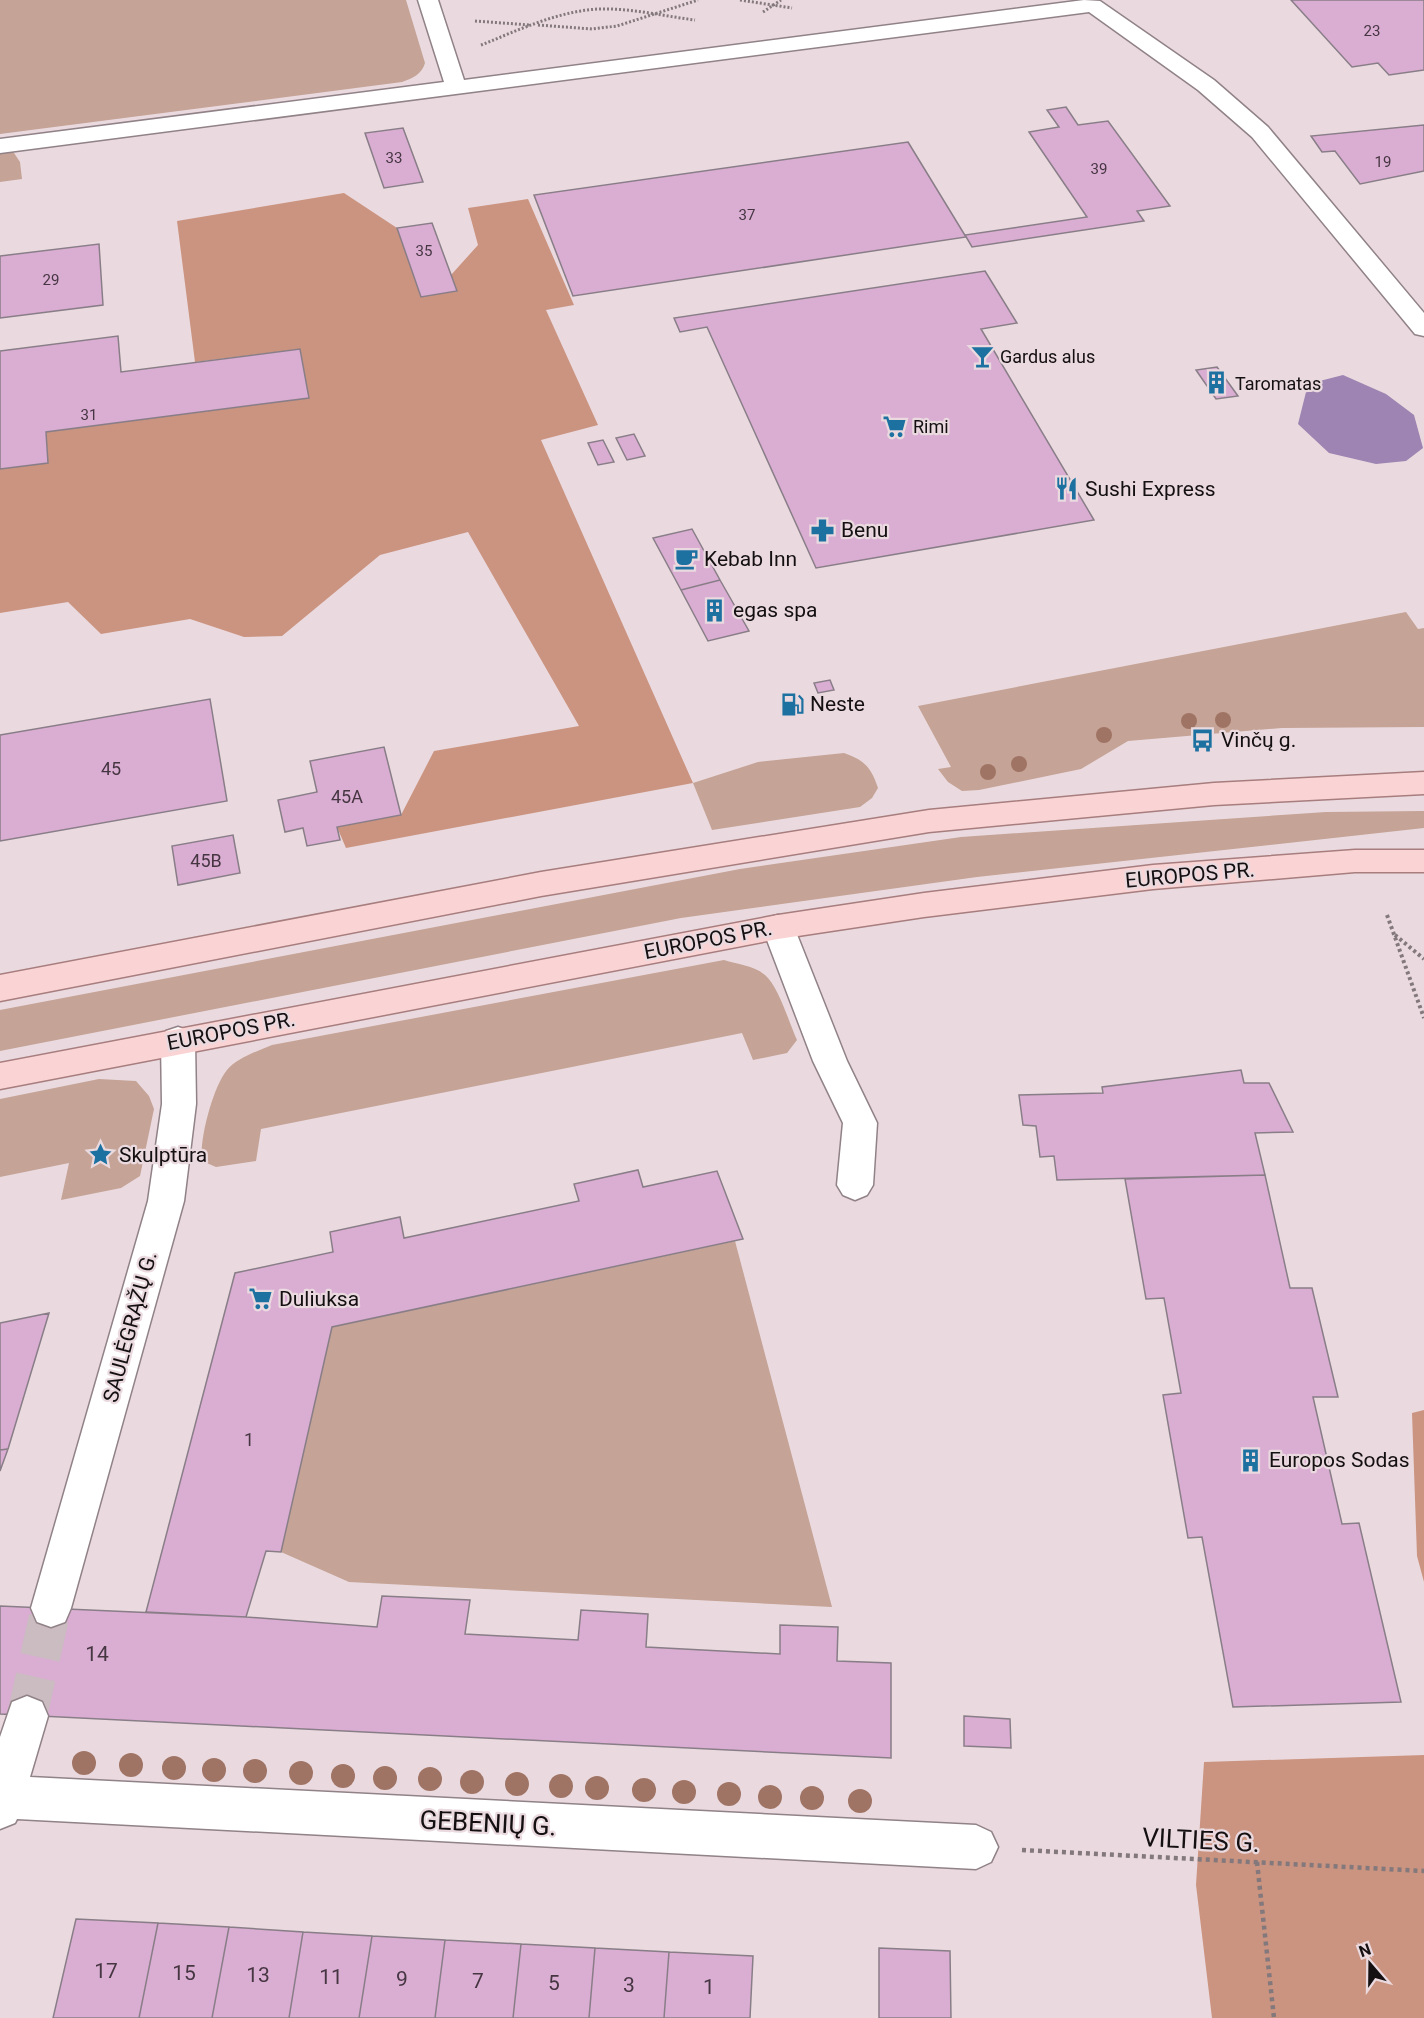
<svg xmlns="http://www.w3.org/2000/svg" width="1424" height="2018" font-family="Roboto,sans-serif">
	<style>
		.green { fill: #c5a396 }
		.forest { fill: #cb9480 }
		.water { fill: #9d84b2 }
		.building { fill: #daadd3; stroke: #897e87; stroke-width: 1.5 }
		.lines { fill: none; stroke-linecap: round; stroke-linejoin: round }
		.street-tunnel { stroke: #cabcc0; stroke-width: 40; stroke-dasharray: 40 20; stroke-linecap: butt }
		.street-casing { stroke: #908287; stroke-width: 3 }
		.primary-casing { stroke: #a77d7e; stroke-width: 3 }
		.path-far2 { stroke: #83787c; stroke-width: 3; stroke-dasharray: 2 2; stroke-linecap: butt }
		.path-far1 { stroke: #83787c; stroke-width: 4; stroke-dasharray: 3 3; stroke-linecap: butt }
		.path { stroke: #83787c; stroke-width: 4.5; stroke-dasharray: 4 4; stroke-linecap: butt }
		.street { fill: #fff; fill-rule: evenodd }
		.primary { fill: #fad4d4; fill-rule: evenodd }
		.tree { fill: #a07465 }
		.labels { text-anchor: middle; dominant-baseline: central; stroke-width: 4.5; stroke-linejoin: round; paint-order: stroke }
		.far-number-label { font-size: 15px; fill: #463642 }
		.far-poi-label { font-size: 18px; fill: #140f11; stroke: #eadadf; text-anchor: start }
		.number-label { font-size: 18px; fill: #463642 }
		.poi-label { font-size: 21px; fill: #140f11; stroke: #eadadf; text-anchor: start }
		.street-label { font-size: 21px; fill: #140f11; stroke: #eadadf }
		.near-number-label { font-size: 21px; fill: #463642 }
		.near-street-label { font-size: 26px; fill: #140f11; stroke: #eadadf }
	</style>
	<rect width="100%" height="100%" fill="#eadadf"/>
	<path class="green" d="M0,0H406L425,63C422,74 413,78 402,82L0,134Z
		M12,150L20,162L22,179L0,182V152Z
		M1406,612L1418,629L1424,628V727L1282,728L1128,741L1081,769L979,790L962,791L948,782L938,769L951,767L918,706Z
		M844,753C864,760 871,767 878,788L872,798L860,807L712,830L693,783L758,762Z
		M1424,811V828L977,877L681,918L0,1051V1010L740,869L961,837L1326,812Z
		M724,960C737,964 755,966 765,975C779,987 789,1023 797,1040L787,1053L753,1060L742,1033L261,1129L256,1161L216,1167L202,1161C199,1140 213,1087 227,1070C237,1058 258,1051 272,1045Z
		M99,1079L136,1081L149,1096L154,1109L140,1176L121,1188L61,1200L69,1163L0,1177V1099Z
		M735,1241L832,1607L349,1582L281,1552L332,1327Z"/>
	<path class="forest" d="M344,193L397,228L421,296L457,291L451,275L478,245L468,208L528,199L574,305L546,310L598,425L541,440L693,783L346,848L337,827L401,815L434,751L579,726L468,532L380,555L282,636L244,637L190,619L101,634L68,602L0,613V469L48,463L46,432L309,398L300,349L195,362L177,221Z
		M1424,1410V1582L1417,1556L1412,1413Z
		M1424,1755V2018H1212L1196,1885L1204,1762Z"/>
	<path class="water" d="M1343,375L1386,394L1414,415L1423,448L1406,461L1376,464L1329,453L1298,424L1308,384Z"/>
	<path class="building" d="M1291,0H1424V70L1389,75L1378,63L1352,67Z
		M1066,107L1078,125L1108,121L1170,206L1137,211L1144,221L972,247L965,235L1087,217L1029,132L1059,127L1047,110Z
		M1424,125V171L1360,184L1335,151L1322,152L1311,136Z
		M403,128L423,182L384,188L365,133Z
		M908,142L966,237L573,296L534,195Z
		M432,223L457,291L421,297L397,228Z
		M99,244L103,305L0,318V256Z
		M985,271L1017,323L981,329L1094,520L816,568L707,327L680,332L674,318Z
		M118,336L121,372L300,349L309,398L46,432L48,463L0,469V351Z
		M1217,367L1238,396L1216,399L1196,370Z
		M634,434L645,456L627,460L616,438Z
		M603,440L614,462L598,465L588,443Z
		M692,529L720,580L681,590L653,538Z
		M720,580L749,631L708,641L681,590Z
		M830,680L834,690L818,693L814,683Z
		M210,699L227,801L0,841V735Z
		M384,747L401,815L337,827L340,840L307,846L303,828L285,832L278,800L317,792L310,761Z
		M233,835L240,873L178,885L172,846Z
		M1241,1070L1244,1083H1269L1293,1132L1255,1133L1265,1175L1057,1180L1054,1156L1040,1157L1036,1126L1023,1125L1019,1095L1103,1093L1102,1087Z
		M638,1170L643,1187L717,1171L743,1239L332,1327L281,1552L266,1551L246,1617L146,1612L235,1273L333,1252L330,1232L400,1217L404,1238L579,1201L574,1184Z
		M1265,1175L1290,1288H1312L1338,1397H1313L1342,1524L1359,1523L1401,1702L1233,1707L1202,1537L1188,1538L1163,1395L1181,1393L1164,1298L1146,1299L1125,1179Z
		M49,1313L8,1449L0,1450V1323Z
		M8,1449L0,1471V1450Z
		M382,1596L470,1600L465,1634L578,1640L581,1610L648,1614L646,1647L780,1654V1625L838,1627L837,1661L891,1663V1758L0,1714V1606L246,1617L377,1627Z
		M964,1716L1010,1719L1011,1748L964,1746Z
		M76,1919L158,1923L139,2018H53Z
		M158,1923L229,1927L212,2018H139Z
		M229,1927L303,1932L289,2018H212Z
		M303,1932L372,1936L359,2018H289Z
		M372,1936L445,1940L435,2018H359Z
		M445,1940L521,1944L513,2018H435Z
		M521,1944L595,1948L589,2018H513Z
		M595,1948L669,1952L664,2018H589Z
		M879,1948L950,1951L951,2018H879Z
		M669,1952L753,1956L750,2018H664Z"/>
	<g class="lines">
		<path class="street-tunnel" d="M27,1716L51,1608"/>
		<defs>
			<path id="street" d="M418,0H438L464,80L1084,0L1100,1L1214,80L1268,127L1424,313V336L1415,334L1252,137L1198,90L1089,12L0,153V139L444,82Z
				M778,915L789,918L794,927L847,1061L877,1123L873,1185L867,1195L855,1200L843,1195L837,1185L843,1123L813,1061L762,927L767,918Z
				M178,1027L190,1031L195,1040L196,1104L184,1201L71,1608L65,1622L51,1627L37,1622L31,1608L148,1201L162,1104L161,1040L166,1031Z
				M27,1696L42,1702L48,1716L30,1777L976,1825L991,1832L998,1847L991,1862L976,1869L17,1819L15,1823L0,1829V1737L12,1702Z"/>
			<path id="primary" d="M1424,772V794L1214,805L929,832L541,896L0,1001V975L541,872L929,810L1214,783Z
				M1355,850H1424V872H1355L1153,889L924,917L778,939L0,1089V1063L778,915L924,893L1153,865Z"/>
		</defs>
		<use href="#street" class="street-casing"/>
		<use href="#primary" class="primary-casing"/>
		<path class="path-far2" d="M740,0L792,8
			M763,12L781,0
			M475,21L530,25
			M538,25L592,29L617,26L698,0
			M481,45C519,30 558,11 599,9C631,8 663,16 695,20"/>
		<path class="path-far1" d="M1387,915L1424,1018
			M1395,935L1424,959"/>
		<path class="path" d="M1022,1850L1424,1871
			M1257,1862L1274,2018"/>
		<use href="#street" class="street"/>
		<use href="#primary" class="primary"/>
	</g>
	<g class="tree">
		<circle cx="1223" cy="720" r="8"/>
		<circle cx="1189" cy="721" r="8"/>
		<circle cx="1104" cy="735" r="8"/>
		<circle cx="1019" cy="764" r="8"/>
		<circle cx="988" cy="772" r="8"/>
		<circle cx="84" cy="1763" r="12"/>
		<circle cx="131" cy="1765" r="12"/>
		<circle cx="174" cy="1768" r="12"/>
		<circle cx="214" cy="1770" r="12"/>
		<circle cx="255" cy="1771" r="12"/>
		<circle cx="301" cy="1773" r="12"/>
		<circle cx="343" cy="1776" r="12"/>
		<circle cx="385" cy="1778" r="12"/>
		<circle cx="430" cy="1779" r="12"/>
		<circle cx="472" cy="1782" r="12"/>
		<circle cx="517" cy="1784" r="12"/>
		<circle cx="561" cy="1786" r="12"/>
		<circle cx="597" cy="1788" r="12"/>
		<circle cx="644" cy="1790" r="12"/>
		<circle cx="684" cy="1792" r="12"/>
		<circle cx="729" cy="1794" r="12"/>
		<circle cx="770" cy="1797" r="12"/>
		<circle cx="812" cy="1798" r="12"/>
		<circle cx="860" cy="1801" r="12"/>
	</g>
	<defs>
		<symbol id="bar-bare" viewBox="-9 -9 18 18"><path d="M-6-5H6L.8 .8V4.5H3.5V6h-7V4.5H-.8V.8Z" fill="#1c71a1" stroke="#eadadf" stroke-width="2.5" paint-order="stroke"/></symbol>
		<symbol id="building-bare" viewBox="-9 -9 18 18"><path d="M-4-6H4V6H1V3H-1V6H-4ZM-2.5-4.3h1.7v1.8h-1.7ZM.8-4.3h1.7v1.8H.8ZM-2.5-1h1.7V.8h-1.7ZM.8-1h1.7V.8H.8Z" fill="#1c71a1" stroke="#eadadf" stroke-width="2.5" paint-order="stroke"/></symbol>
		<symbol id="supermarket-bare" viewBox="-9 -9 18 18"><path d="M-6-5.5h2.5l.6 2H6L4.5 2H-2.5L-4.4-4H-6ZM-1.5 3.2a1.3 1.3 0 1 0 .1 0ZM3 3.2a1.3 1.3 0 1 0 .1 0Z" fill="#1c71a1" stroke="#eadadf" stroke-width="2.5" paint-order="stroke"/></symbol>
		<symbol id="restaurant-bare" viewBox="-9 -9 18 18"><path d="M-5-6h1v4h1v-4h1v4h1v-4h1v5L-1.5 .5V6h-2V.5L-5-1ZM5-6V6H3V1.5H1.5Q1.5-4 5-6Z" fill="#1c71a1" stroke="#eadadf" stroke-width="2.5" paint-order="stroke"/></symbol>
		<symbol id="pharmacy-bare" viewBox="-9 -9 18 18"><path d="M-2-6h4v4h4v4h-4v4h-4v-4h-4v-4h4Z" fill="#1c71a1" stroke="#eadadf" stroke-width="2.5" paint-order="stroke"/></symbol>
		<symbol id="cafe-bare" viewBox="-9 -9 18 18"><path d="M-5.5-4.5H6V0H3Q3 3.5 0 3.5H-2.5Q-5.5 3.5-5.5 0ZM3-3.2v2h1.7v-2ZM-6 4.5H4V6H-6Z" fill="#1c71a1" stroke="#eadadf" stroke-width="2.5" paint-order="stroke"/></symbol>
		<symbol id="fuel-bare" viewBox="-9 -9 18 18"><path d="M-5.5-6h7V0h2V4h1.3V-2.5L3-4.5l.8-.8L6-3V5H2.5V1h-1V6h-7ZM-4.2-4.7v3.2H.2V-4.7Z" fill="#1c71a1" stroke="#eadadf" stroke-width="2.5" paint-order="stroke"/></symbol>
		<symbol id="bus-bare" viewBox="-9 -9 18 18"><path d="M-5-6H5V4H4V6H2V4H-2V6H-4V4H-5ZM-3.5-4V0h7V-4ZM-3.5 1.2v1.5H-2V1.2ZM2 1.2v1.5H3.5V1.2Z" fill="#1c71a1" stroke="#eadadf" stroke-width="2.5" paint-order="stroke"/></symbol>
		<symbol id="sight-bare" viewBox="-9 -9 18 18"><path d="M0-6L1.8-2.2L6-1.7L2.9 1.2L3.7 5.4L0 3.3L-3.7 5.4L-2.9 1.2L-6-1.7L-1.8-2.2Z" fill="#1c71a1" stroke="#eadadf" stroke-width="2.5" paint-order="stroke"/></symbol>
	</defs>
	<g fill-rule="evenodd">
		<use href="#bar-bare" x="966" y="340" width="33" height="33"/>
		<use href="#building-bare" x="1200" y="366" width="33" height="33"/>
		<use href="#supermarket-bare" x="878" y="410" width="33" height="33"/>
		<use href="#restaurant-bare" x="1050" y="472" width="33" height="33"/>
		<use href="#pharmacy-bare" x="806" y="514" width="33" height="33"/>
		<use href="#cafe-bare" x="670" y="542" width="33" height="33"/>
		<use href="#building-bare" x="698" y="594" width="33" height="33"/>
		<use href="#fuel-bare" x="776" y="688" width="33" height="33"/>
		<use href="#bus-bare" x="1186" y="724" width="33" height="33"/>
		<use href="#sight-bare" x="84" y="1138" width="33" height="33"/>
		<use href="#supermarket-bare" x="244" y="1282" width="33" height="33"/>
		<use href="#building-bare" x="1234" y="1444" width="33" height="33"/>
	</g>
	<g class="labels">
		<g class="far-number-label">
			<text x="1372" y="31">23</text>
			<text x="394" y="158">33</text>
			<text x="1383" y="162">19</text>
			<text x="1099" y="169">39</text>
			<text x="747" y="215">37</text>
			<text x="424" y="251">35</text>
			<text x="51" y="280">29</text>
			<text x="89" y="415">31</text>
		</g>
		<g class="far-poi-label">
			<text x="1000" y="356">Gardus alus</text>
			<text x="1235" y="383">Taromatas</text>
			<text x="913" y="426">Rimi</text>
		</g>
		<g class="number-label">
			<text x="111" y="768">45</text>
			<text x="347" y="796">45A</text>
			<text x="206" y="860">45B</text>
			<text x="249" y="1439">1</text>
		</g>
		<g class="poi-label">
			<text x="1085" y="489">Sushi Express</text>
			<text x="841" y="530">Benu</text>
			<text x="704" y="559">Kebab Inn</text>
			<text x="733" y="610">egas spa</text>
			<text x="810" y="704">Neste</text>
			<text x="1221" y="740">Vinčų g.</text>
			<text x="119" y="1155">Skulptūra</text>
			<text x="279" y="1299">Duliuksa</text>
			<text x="1269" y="1460">Europos Sodas</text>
		</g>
		<g class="street-label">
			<text transform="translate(1190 875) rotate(-5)">EUROPOS PR.</text>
			<text transform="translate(708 940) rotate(-11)">EUROPOS PR.</text>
			<text transform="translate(231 1031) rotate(-11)">EUROPOS PR.</text>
			<text transform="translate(130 1327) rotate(-75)">SAULĖGRĄŽŲ G.</text>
		</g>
		<g class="near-number-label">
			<text x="97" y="1654">14</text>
			<text x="106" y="1971">17</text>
			<text x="184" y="1973">15</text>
			<text x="258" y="1975">13</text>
			<text x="331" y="1977">11</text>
			<text x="402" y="1979">9</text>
			<text x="478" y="1981">7</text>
			<text x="554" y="1983">5</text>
			<text x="629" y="1985">3</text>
			<text x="709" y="1987">1</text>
		</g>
		<g class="near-street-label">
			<text transform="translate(488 1823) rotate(3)">GEBENIŲ G.</text>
			<text transform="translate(1201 1840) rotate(3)">VILTIES G.</text>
		</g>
	</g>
	<g transform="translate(1370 1964) rotate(340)" stroke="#eadadf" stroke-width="4.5" paint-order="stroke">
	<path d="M0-4.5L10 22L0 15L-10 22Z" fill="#140f11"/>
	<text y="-9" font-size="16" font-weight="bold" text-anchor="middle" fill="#140f11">N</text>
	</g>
</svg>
